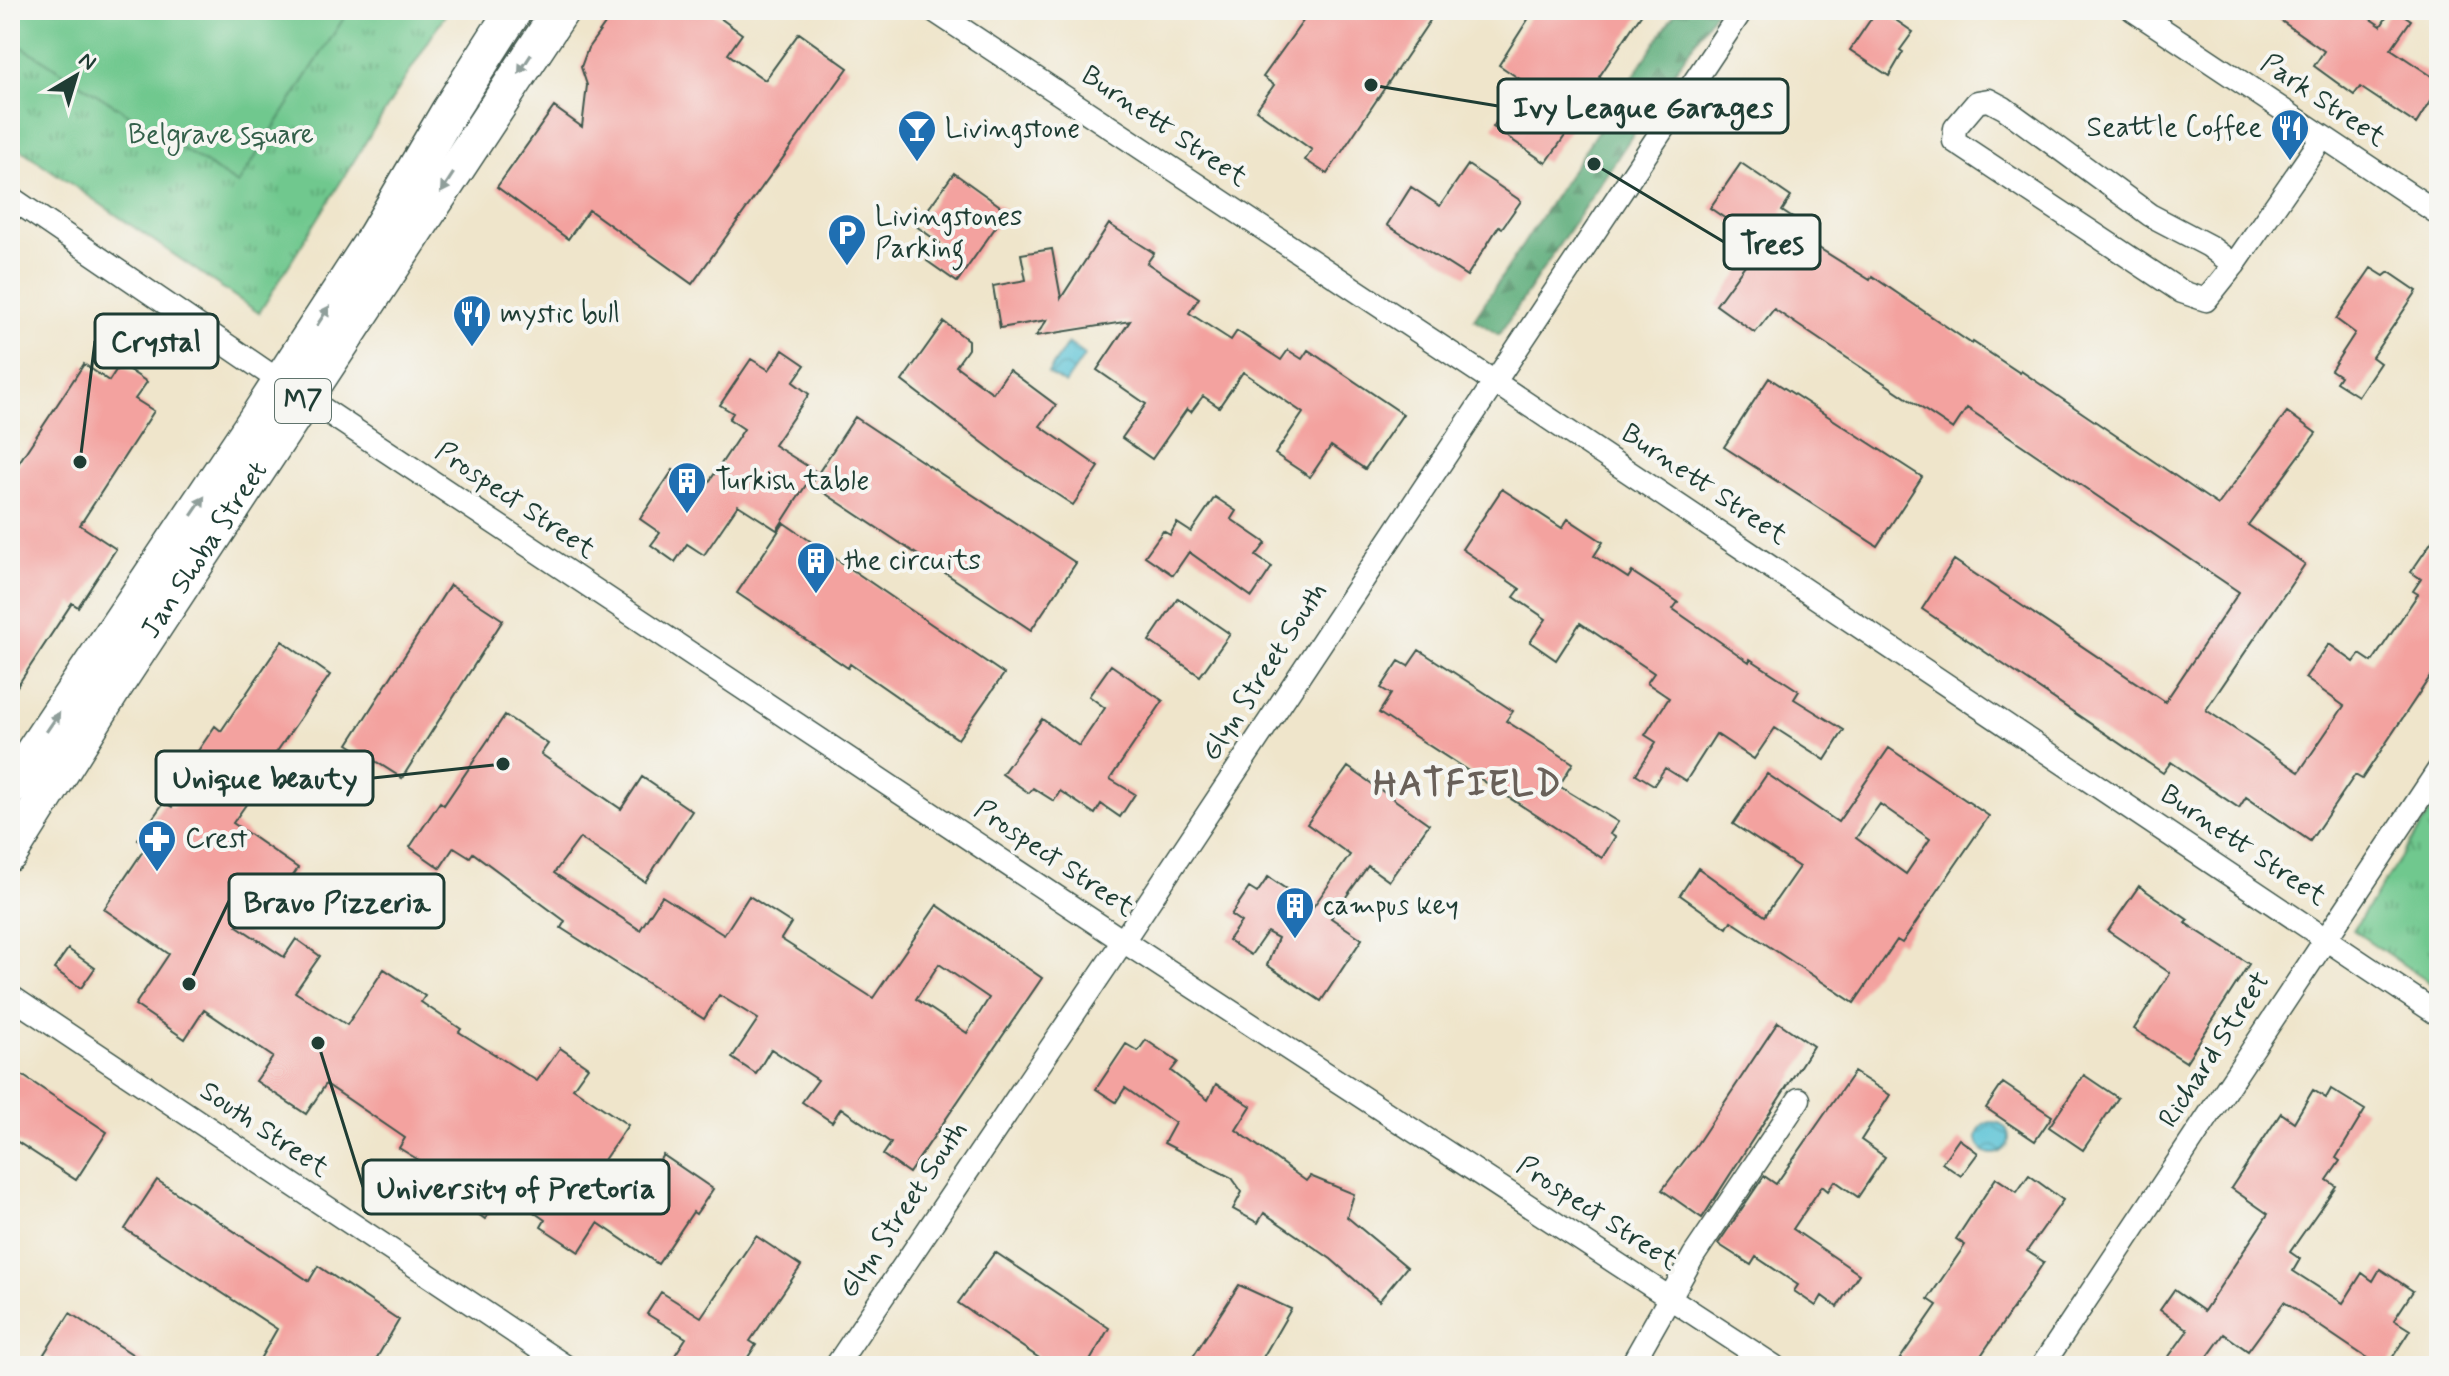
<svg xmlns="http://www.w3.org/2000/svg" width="2449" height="1376" font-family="Mynerve,sans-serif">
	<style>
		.forest { fill: url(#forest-firs); stroke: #3d7456; stroke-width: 2 }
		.park { fill: url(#park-tufts); stroke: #478261; stroke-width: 2 }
		.garden { fill: #6fc88e; stroke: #478261; stroke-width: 2 }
		.water { fill: url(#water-waves); stroke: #3c8084; stroke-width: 2 }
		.building { fill: #f3a29f; fill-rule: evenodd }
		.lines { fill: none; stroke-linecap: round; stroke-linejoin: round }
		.minor-casing { stroke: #3e564b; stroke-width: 25 }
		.primary-casing { stroke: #3e564b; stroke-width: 39 }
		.minor { stroke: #fff; stroke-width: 22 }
		.primary { stroke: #fff; stroke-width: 36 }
		.oneway { fill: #8f9e9a }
		.labels { text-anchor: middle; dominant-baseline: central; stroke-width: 8; stroke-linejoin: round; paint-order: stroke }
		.shield { fill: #f6f6f2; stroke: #60746d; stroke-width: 2 }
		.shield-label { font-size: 26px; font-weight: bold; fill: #1f3d34 }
		.street-label { font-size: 28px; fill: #1f3d34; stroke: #f6f6f2 }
		.poi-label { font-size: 28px; fill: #1f3d34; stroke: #f6f6f2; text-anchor: start }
		.park-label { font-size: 28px; fill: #33604a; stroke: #f6f6f2 }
		.district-label { font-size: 36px; font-weight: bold; letter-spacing: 2px; fill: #696059; stroke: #f6f6f2 }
		.leader { fill: none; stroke: #1f3d34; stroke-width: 3 }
		.callout-dot { fill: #1f3d34; stroke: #f6f6f2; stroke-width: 3 }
		.callout { fill: #f6f6f2; stroke: #1f3d34; stroke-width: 3 }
		.callout-label { font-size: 30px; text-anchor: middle; font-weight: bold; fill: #1f3d34 }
	</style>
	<defs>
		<pattern id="forest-firs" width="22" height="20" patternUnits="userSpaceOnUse" patternTransform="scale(2)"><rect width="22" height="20" fill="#5bac79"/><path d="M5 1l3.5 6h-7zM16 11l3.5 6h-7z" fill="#4b8d64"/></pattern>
		<pattern id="park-tufts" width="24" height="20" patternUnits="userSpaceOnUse" patternTransform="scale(2)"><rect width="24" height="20" fill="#6fc88e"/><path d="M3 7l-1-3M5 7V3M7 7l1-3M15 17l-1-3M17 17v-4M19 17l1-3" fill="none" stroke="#5ba475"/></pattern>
		<pattern id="water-waves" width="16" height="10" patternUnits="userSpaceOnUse" patternTransform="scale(2)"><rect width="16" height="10" fill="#59c2d5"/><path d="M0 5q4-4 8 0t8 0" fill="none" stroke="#499fae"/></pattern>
	</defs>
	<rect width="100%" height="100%" fill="#f6f6f2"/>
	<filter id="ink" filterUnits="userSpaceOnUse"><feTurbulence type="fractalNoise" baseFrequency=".0125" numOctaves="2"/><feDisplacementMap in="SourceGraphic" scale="16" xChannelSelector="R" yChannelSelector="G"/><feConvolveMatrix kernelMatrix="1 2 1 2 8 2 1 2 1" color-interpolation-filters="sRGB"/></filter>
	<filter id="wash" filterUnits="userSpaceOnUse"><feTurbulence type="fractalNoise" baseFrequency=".006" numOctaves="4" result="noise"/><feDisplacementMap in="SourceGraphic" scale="32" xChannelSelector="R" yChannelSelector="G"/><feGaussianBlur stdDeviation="1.8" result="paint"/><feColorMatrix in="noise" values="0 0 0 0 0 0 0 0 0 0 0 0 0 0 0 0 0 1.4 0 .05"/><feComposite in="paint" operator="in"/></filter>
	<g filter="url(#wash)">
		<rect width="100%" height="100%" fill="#efe5cb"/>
		<path class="forest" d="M1677,10H1716L1499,335L1474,319Z"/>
		<path class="park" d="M10,10H448L259,313L10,142Z
			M2439,799V989L2353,930Z"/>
		<path class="garden" d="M10,10H349L238,184L10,39Z"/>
		<path class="water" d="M1068,343L1085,355L1065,384L1048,373Z
			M1977 1138a16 16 0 1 1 32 0a16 16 0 1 1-32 0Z"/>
		<g id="blocks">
			<path class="building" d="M615,10H709L742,34L728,54L765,80L799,33L848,68L692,284L589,210L568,239L497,187L554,107L582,127L587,85L581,67L588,48Z
				M1311,10H1437L1327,174L1305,160L1312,150L1256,110L1274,85L1263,77Z
				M1534,10H1644L1599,77L1602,79L1578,117L1546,163L1493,127L1524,82L1499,65Z
				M1877,10H1881L1913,32L1900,50L1903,52L1889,76L1850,50Z
				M2266,10H2357L2381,26L2391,10H2396L2411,20L2391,49L2439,81V105L2431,100L2416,124L2360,87L2354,95L2314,66L2324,51Z
				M1741,163L1791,197L1782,211L1794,219L1787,228L1870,280L1872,276L1972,344L1973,342L2020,373L2021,371L2218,505L2287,412L2316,433L2248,525L2305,564L2206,710L2299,772L2344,706L2305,678L2329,644L2354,662L2360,654L2372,662L2418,594L2413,591L2421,579L2411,572L2439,531V683L2430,677L2362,779L2355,775L2310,841L2246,797L2239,808L2171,762L2163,773L1922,609L1954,560L2165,702L2239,592L1967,408L1953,429L1774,309L1755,333L1716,305L1761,243L1710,208Z
				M1468,165L1521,201L1502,228L1499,226L1467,276L1387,225L1411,187L1440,206Z
				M954,173L1007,211L957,282L927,261L940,243L916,226Z
				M1109,224L1154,253L1147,263L1199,298L1189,313L1231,340L1237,331L1281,360L1288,350L1302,359L1308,350L1403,414L1365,469L1331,446L1310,477L1275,454L1303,413L1243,372L1219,407L1203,396L1191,412L1187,409L1152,459L1122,438L1146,404L1097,370L1130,321L1036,336L1047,320L1000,328L993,286L1026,280L1021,254L1052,249L1061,298Z
				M2371,268L2384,276L2389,272L2417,291L2372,357L2380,363L2358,396L2336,382L2340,376L2331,370L2355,333L2336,319Z
				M944,322L968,340V349L956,366L993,393L1009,370L1056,405L1040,426L1099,467L1073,505L1012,465L902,381Z
				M783,350L805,365L793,382L809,394L774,445L815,471L777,530L738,505L704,555L687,544L675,562L651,545L660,533L640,519L673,470L703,491L744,429L729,419L733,413L720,405L751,359L769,370Z
				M84,364L109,381L120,364L147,382L135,399L154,411L80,525L116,549L78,607L72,603L10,697V476Z
				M1769,378L1922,477L1877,546L1724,447Z
				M855,417L1076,563L1031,630L811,484Z
				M1502,489L1562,528L1568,519L1603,542L1594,556L1628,578L1632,572L1678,602L1673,609L1749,662L1750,659L1799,691L1794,699L1844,730L1825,760L1775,728L1754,759L1716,734L1686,781L1665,768L1654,785L1636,774L1656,742L1645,735L1669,698L1647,683L1654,673L1580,623L1556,660L1530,642L1546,619L1514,597L1520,589L1462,549Z
				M1215,497L1236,511L1231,519L1266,543L1256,556L1272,567L1252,597L1189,552L1173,575L1145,556L1163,531L1170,535L1177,523L1191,532Z
				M784,523L1004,674L958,739L850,664L848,668L737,593Z
				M450,585L503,620L402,778L348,744Z
				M1178,598L1230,634L1200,676L1149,641Z
				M282,641L330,675L269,763L273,766L233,823L298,868L281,894L266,884L237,926L284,957L296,939L320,956L295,992L347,1025L384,969L425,996L421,1002L461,1029L459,1032L537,1081L560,1048L588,1067L573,1088L628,1125L604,1160L642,1185L663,1155L713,1189L696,1214L693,1212L658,1264L598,1223L579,1252L541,1227L545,1220L505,1192L485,1219L455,1197L463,1187L399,1148L405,1138L326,1084L306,1114L256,1081L273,1057L204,1010L185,1039L135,1005L169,954L104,909L147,845L138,839L164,802L172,807L195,772L187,767L215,726L221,731Z
				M1419,650L1513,711L1506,721L1573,763L1559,786L1618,822L1610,834L1615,837L1602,858L1379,713L1391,694L1381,688L1399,661L1408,666Z
				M1111,665L1163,701L1110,779L1135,794L1120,817L1101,804L1095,814L1060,791L1054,801L1033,788L1029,793L1002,774L1042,719L1079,746L1105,708L1089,696Z
				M505,715L548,744L541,754L621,809L642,777L692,811L645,882L580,838L554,873L640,930L662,896L724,935L749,896L791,923L781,939L873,998L937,905L1042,978L909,1173L883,1155L891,1143L841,1108L832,1122L802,1102L818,1080L771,1049L756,1074L732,1058L758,1019L719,995L704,1019L561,928L565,921L473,853L470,857L454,847L440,868L410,847L440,802L444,805ZM939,964L989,998L967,1033L916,999Z
				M1889,748L1989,816L1902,943L1897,940L1854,1003L1731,921L1727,928L1680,895L1698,868L1765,916L1799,867L1733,824L1767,774L1838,822ZM1880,804L1930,839L1906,874L1856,838Z
				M1348,767L1429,824L1389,881L1368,866L1331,918L1362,939L1321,1001L1267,965L1278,938L1267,932L1251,955L1228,940L1241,922L1231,915L1249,888L1257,893L1268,877L1313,907L1350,855L1307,824Z
				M2139,886L2188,920L2185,923L2249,964L2186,1062L2134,1029L2170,973L2108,931Z
				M68,949L95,968L81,988L54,969Z
				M1778,1022L1813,1046L1702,1218L1662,1190L1697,1144Z
				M1146,1040L1178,1062L1171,1071L1208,1100L1216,1084L1251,1106L1236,1130L1306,1181L1310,1176L1354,1194L1347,1217L1407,1267L1379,1301L1331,1259L1264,1213L1258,1223L1233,1209L1242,1192L1232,1178L1164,1143L1175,1123L1125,1088L1116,1102L1096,1089L1126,1044L1138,1051Z
				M10,1067L107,1132L76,1180L10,1137Z
				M1854,1072L1890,1095L1861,1140L1885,1157L1858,1197L1835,1181L1828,1191L1822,1186L1793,1229L1859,1274L1837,1307L1822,1296L1816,1306L1794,1291L1798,1285L1756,1257L1751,1265L1718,1244L1764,1176L1776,1184Z
				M2084,1075L2118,1098L2083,1150L2049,1127Z
				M2003,1083L2052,1116L2035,1141L1986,1108Z
				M2331,1089L2365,1110L2336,1158L2340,1161L2327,1180L2336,1186L2290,1252L2300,1259L2293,1271L2343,1303L2362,1273L2373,1281L2380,1269L2413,1291L2394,1320L2410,1330L2387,1366H2379L2284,1302L2248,1351L2224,1334L2201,1366H2162L2188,1330L2160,1310L2174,1290L2204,1311L2268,1214L2231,1188L2281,1113L2294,1122L2313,1090L2326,1098Z
				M1959,1139L1978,1153L1961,1176L1942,1163Z
				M2029,1175L2063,1200L2027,1251L2044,1262L1974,1366H1895L1937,1305L1928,1299L1965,1245L1956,1239L1996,1178L2017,1192Z
				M157,1180L309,1281L318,1266L399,1320L372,1366H256L277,1329L125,1229Z
				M756,1236L801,1266L750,1341L756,1345L742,1366H668L686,1338L647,1314L661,1292L701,1317Z
				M995,1252L1109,1328L1087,1366H1051L958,1303Z
				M1239,1285L1291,1309L1258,1366H1187Z
				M70,1313L150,1366H62L44,1354Z"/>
		</g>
	</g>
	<g filter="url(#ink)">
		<use href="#blocks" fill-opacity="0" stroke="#3e564b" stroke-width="2"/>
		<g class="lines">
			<defs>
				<path id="minor" d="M933,10L1493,381L2439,1015
					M2133,10L2439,214
					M10,197L281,382
					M2234,265L2206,300L2182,292L1954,141L1955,128L1977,102L1989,100L2004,108L2150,215L2209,246L2234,265L2323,137
					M305,397L1123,941L1774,1366
					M10,996L565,1366
					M836,1366L1123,941L1742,10
					M1631,1366L1694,1255L1799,1099
					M2042,1366L2439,769"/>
				<g id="primary">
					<path d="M10,787L260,414L376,236L450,110L514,10"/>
					<path id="s1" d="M10,853L116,684L561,10"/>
				</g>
			</defs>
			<use href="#minor" class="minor-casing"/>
			<use href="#primary" class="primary-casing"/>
			<use href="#minor" class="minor"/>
			<use href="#primary" class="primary"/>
		</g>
		<defs><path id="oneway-solid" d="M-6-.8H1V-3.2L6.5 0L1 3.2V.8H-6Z" transform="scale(2)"/></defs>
		<g class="oneway">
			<use href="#oneway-solid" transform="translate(525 64) rotate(123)"/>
			<use href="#oneway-solid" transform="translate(447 183) rotate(123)"/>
			<use href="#oneway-solid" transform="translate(323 316) rotate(-57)"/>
			<use href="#oneway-solid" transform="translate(198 506) rotate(-56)"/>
			<use href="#oneway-solid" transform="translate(53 722) rotate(-56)"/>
		</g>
	</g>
	<defs>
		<symbol id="restaurant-pin" viewBox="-11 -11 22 30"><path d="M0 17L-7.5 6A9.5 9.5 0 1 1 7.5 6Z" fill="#1f6fb2" stroke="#f6f6f2"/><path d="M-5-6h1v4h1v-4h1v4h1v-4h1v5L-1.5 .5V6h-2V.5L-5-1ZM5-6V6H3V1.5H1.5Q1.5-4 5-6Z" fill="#fff"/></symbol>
		<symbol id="bar-pin" viewBox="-11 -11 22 30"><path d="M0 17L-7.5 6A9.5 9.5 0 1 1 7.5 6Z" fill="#1f6fb2" stroke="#f6f6f2"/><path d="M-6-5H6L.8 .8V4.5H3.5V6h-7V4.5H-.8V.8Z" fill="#fff"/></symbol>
		<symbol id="parking-pin" viewBox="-11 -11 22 30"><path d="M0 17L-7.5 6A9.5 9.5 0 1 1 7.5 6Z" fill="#1f6fb2" stroke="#f6f6f2"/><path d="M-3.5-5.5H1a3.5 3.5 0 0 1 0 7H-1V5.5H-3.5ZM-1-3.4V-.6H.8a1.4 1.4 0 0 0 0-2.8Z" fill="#fff"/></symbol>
		<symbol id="building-pin" viewBox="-11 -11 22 30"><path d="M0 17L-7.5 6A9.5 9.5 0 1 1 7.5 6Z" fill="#1f6fb2" stroke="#f6f6f2"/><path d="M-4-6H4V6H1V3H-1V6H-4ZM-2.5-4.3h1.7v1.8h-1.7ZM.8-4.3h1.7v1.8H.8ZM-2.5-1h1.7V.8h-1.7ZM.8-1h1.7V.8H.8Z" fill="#fff"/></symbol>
		<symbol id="pharmacy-pin" viewBox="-11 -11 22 30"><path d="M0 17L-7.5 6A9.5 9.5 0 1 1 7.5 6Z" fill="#1f6fb2" stroke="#f6f6f2"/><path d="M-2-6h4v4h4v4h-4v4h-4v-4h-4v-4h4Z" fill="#fff"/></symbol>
	</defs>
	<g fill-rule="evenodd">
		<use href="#restaurant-pin" x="2268" y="106" width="44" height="60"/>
		<use href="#bar-pin" x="895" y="107" width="44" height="60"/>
		<use href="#parking-pin" x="825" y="211" width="44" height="60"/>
		<use href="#restaurant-pin" x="450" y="292" width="44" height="60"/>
		<use href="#building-pin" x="665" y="459" width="44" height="60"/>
		<use href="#building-pin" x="794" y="539" width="44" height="60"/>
		<use href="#pharmacy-pin" x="135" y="817" width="44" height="60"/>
		<use href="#building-pin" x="1273" y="884" width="44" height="60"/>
	</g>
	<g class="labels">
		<rect class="shield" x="275" y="379" width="56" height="44" rx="6"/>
		<g class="shield-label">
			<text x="303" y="401">M7</text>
		</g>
		<g class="street-label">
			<text transform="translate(2323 101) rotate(34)">Park Street</text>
			<text transform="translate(1164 127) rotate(34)">Burnett Street</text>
			<text transform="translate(1704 485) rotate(34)">Burnett Street</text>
			<text transform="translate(515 501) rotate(34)">Prospect Street</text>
			<text stroke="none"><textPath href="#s1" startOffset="360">Jan Shoba Street</textPath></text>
			<text transform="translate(1265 672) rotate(-57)">Glyn Street South</text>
			<text transform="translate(2243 846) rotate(34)">Burnett Street</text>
			<text transform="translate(1054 859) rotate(34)">Prospect Street</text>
			<text transform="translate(2215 1050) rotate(-57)">Richard Street</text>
			<text transform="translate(264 1130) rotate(34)">South Street</text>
			<text transform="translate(904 1210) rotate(-56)">Glyn Street South</text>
			<text transform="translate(1597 1214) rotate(33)">Prospect Street</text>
		</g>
		<g class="poi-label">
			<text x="2262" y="128" text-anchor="end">Seattle Coffee</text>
			<text x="945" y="129">Livingstone</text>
			<text x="875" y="217">Livingstones<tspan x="875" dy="32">Parking</tspan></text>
			<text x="500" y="314">mystic bull</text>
			<text x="715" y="481">Turkish table</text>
			<text x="844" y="561">the circuits</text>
			<text x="185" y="839">Crest</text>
			<text x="1323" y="906">campus key</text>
		</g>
		<g class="park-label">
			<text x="221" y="135">Belgrave square</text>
		</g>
		<g class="district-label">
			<text x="1468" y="785">HATFIELD</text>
		</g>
	</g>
	<path class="leader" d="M1371 85L1498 106M1594 164L1724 242M80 462L95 341M503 764L373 778M189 984L229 901M318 1043L363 1187"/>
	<g class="callout-dot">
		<circle cx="1371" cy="85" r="8"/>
		<circle cx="1594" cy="164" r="8"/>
		<circle cx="80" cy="462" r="8"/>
		<circle cx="503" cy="764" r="8"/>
		<circle cx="189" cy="984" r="8"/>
		<circle cx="318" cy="1043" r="8"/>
	</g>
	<g class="callout">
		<rect x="1498" y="79" width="290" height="54" rx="8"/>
		<rect x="1724" y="215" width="96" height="54" rx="8"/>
		<rect x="95" y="314" width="123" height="54" rx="8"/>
		<rect x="156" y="751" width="217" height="54" rx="8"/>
		<rect x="229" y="874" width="215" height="54" rx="8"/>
		<rect x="363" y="1160" width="306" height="54" rx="8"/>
	</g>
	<g class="callout-label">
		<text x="1643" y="117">Ivy League Garages</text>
		<text x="1772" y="253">Trees</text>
		<text x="156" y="351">Crystal</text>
		<text x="265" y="788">Unique beauty</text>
		<text x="337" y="912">Bravo Pizzeria</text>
		<text x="516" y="1198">University of Pretoria</text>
	</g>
	<rect width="2449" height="1376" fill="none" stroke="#f6f6f2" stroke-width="40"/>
	<g transform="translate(76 76) rotate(38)" stroke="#f6f6f2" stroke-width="6" paint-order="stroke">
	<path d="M0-6L14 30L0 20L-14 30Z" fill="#1f3d34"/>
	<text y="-12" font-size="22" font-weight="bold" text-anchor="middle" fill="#1f3d34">N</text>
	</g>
</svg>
